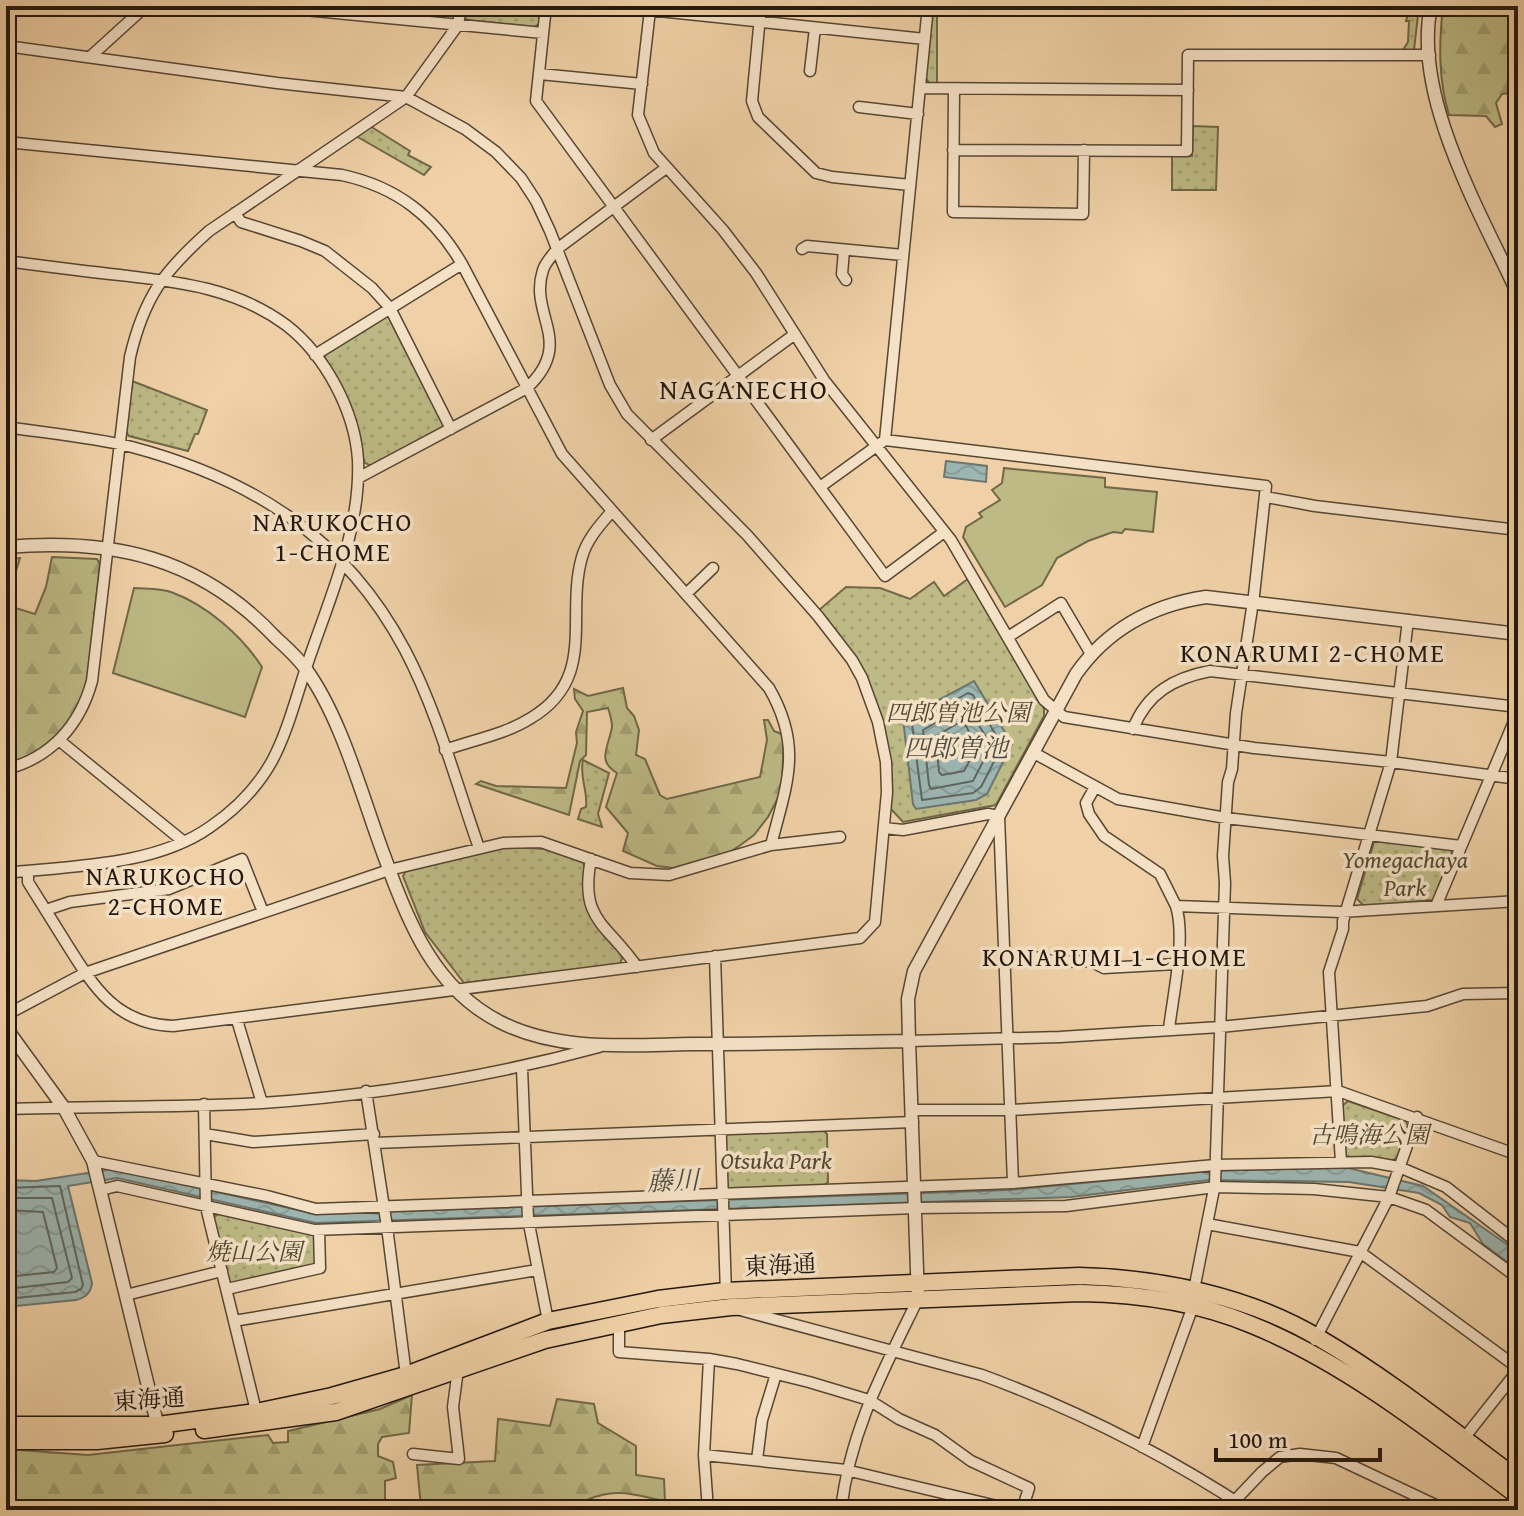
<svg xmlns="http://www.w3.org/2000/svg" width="1524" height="1516" font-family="'Gentium Book Plus','Noto Serif JP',serif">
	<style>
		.grass { fill: url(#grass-dots); stroke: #706848; stroke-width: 2 }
		.forest { fill: url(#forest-firs); stroke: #706848; stroke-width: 2 }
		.garden { fill: #bdba85; stroke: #706848; stroke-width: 2 }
		.water { fill: url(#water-waves); stroke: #6c766e; stroke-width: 2 }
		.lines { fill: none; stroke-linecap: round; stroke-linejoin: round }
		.shore { stroke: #60665e; stroke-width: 2 }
		.minor-casing { stroke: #564633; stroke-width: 13 }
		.tertiary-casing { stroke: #564633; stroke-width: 15 }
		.primary-casing { stroke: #23170c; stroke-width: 19 }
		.minor { stroke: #f5e1c6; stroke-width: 10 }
		.tertiary { stroke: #f5e1c6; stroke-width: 12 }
		.primary { stroke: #f0d1a7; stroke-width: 16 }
		.labels { text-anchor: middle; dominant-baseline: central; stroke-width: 7; stroke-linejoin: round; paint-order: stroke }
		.park-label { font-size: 24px; font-style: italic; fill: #514830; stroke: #f5e1c6 }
		.street-label { font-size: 24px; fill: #23170c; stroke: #f5e1c6 }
		.neighbourhood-label { font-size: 26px; letter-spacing: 2px; fill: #23170c; stroke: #f5e1c6 }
		.water-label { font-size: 26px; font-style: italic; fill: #4d4e45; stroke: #f5e1c6 }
		.quarter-label { font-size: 28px; letter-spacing: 2px; fill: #23170c; stroke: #f5e1c6 }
	</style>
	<defs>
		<pattern id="grass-dots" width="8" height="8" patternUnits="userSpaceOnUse" patternTransform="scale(2)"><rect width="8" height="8" fill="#bdba85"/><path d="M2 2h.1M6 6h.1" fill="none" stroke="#a29f72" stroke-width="1.8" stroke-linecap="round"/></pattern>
		<pattern id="forest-firs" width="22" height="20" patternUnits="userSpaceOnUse" patternTransform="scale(2)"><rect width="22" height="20" fill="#bdba85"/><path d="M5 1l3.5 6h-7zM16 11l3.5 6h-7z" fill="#a29f72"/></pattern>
		<pattern id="water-waves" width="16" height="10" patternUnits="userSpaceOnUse" patternTransform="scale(2)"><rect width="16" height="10" fill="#9cb5b0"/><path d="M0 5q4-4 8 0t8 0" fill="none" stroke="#869b96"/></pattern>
	</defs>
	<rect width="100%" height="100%" fill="#f0d1a7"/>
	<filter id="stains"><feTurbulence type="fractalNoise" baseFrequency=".0025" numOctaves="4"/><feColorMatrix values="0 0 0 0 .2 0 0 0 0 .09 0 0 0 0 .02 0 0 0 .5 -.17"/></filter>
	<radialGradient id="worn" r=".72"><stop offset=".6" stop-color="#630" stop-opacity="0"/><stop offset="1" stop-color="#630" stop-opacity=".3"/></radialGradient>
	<path class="grass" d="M465,6H541L539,24L534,27L467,20L464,16Z
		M932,6H937V83L930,84L925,77Z
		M1410,6H1419L1414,50H1403L1408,42L1409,21H1406Z
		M370,126L410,151L408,155L431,167L424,175L356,136Z
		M1193,126L1218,127L1216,190H1172V156H1192Z
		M384,317H389L443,423V428L371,466L364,462L352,409L325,360V352Z
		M132,381L207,410L198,434H195L188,451L129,436L126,432Z
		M20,558L6,604V559Z
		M968,579L1044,708V716L996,805L903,822L891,809C893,725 873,674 819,610L846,587L880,588L910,599L934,582L944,596Z
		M583,760L609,773L598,814L602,827L578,819L581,809L586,807C588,790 579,777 583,760Z
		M1379,839L1450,848L1452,852L1433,900L1364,906L1357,899L1374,842Z
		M506,847L546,849L583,861C586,869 583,877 584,886C588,920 598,932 623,955L620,964L464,983L425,932L403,876L406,871Z
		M1348,1101L1406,1121L1408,1126L1397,1158L1391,1161L1348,1157L1344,1155L1341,1107Z
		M823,1130L827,1134L828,1182L824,1186L729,1189L726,1186L724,1137L727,1134Z
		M218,1214L314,1235L317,1239V1262L313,1267L235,1285L229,1283L213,1218Z"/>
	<path class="forest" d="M1443,6H1518V92L1502,94L1496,103L1502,124L1495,127L1486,116L1449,115C1438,79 1439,42 1443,6Z
		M52,557L97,559L100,564L87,680C77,723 47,751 6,765V605L35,614L46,587Z
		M623,688L627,708L634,716L639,730L636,755L645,759L660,795L667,799L760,777L767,740L764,720H768L774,731L784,735L782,785L777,800L768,817L754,835L739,846L730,852L674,868L657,866L623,851L628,833L606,807L617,773C596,761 609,746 612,727C612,721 610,714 608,708L587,712L586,755L580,761L569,815L476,784L481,781L496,786L566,788L577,743L576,732L583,711L575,699L574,689L588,696Z
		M412,1395L409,1433L382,1437L378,1444V1456L393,1462L396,1478L385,1481V1500H410L409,1510H6V1449L88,1455L268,1435L273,1443L288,1442V1431L380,1409Z
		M557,1399L594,1404L598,1423L636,1446V1475L664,1479L665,1501C651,1499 635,1493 620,1493C594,1491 564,1516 540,1505C500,1512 460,1512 421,1507L417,1465L495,1461L498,1419L550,1426Z"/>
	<path class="garden" d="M1004,468L1105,478V487L1157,492L1153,532L1125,529L1122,533L1113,532L1088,541L1057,558L1042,585L1005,607L963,537L966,527L982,517L979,513L1000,500L992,490L1002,483Z
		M134,588C146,589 159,588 171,592C207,605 242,636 262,667L245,717L113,673Z"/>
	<path class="water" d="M946,461L987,466L986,482L944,477Z
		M974,681L1012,744L987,794L976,800L916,809L913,804L903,719Z
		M1340,1166L1423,1186L1518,1252V1270L1483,1244L1470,1223L1450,1217L1442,1205L1419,1193L1349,1182L1209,1180L1071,1197L316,1223L117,1178L68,1186L92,1283C91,1293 85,1298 76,1300L6,1307V1180L36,1181L113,1169L316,1214L1009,1190L1211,1171Z"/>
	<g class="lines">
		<path class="shore" d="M968,693L973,695L1002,746L981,787L973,793L922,800L912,724Z
			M965,706L969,708L991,746L973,781L931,789L929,785L923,730Z
			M960,722L965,724L977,747L964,771L942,775L939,772L936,736Z
			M6,1188L60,1186L83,1285L81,1289L75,1292L6,1299
			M6,1198H52L72,1278L68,1282L6,1289
			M6,1210L43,1212L57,1268L54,1272L6,1277"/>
		<defs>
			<path id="minor" d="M263,6L543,33
				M546,6L536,101L885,576L944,532
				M611,6L925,39
				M761,6L752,101L758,117L816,173L832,177L910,185
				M650,10L638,115L654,153L723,230L756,273L824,380L951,540L1044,700L1064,717L1254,748L1391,762L1518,779
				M6,46L277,83L406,97L465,129L496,152L521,178L536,201L550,231L610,385L627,414L747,535L818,616L852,660L862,678L878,722L886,762L887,792L875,922L860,938L173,1026C117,1024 95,989 68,946C55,925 41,903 28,882V871
				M91,56L146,6
				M810,71L815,28
				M540,74L642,84
				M920,88L1188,90
				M954,89L953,212L1083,214L1084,150
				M859,107L918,114
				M6,142L342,175C397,187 434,216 462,264L562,454L769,688C803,747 787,783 771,845
				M953,150L1187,151L1188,55H1430
				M235,213L241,222L301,241L325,251L372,288L390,308L451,429
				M802,249L807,246L903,255
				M844,250L842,274L846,280
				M6,261C44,266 82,271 120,275C180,282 236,288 286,325C325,355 355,411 358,460C361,531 329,599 307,665C296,697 288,731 272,761C257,788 235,810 210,827C155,866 71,866 6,873
				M315,355L462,264
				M6,427C47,433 91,437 132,447C252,479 345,537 405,650C437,711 456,782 479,848
				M651,440L795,334
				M885,440L928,6
				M358,478L527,388C576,342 528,315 543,270C545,263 552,256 557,249L666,168
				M820,487L885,440L1266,486L1254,595L1236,713L1232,769L1228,782L1223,856L1225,883L1215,1184L1207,1224
				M1266,497L1315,506L1518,530
				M686,594L713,568
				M1008,637L1061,603L1091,654
				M1133,729C1147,693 1174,678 1210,671L1518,707
				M60,741L184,842
				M445,750C473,740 506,734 531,718C598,678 565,616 582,557C587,539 600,525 612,511
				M1034,753L1118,799L1226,818L1461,846
				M6,769C51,758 80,725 92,681L130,357C144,297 164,271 209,231L406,97L458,25L461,6
				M1095,787L1086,803L1089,814L1104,836L1160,874L1176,906L1341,912L1518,901
				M884,828L903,830L988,814L999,816L1013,1183
				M591,859C579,921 607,923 637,967
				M1436,906L1518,712
				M46,910L70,902L169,889L242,859L263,912
				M715,956L726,1294
				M1005,957H1034L1057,962L1090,961L1104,968L1176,964
				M6,1015L85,973L389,870L503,843L541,842L630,873L669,875L771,845L840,837
				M237,1020L262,1103
				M1169,1029C1173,994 1186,939 1176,906
				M909,1041L1060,1037L1220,1027L1427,1006L1463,994L1518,993
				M522,1068L528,1219L548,1321
				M366,1091L387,1227L406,1375
				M204,1104L206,1207L257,1415
				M6,1109C91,1106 177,1108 262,1103C376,1095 489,1077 599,1047
				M912,1110H1011L1338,1091L1518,1155
				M205,1134L253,1142L374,1134
				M375,1143L913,1122
				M6,1149L8,1109
				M93,1161L267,1196L316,1209L1013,1183L1215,1165L1371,1162L1399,1167L1446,1187L1518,1243
				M1341,1162L1329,972L1343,929V921L1391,762L1408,620
				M101,1190L117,1186L314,1230L916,1208L1066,1206L1215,1187L1314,1189L1389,1197L1426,1210L1518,1278
				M227,1289L320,1268L319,1230
				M1194,1290L1207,1224L1360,1252L1518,1368
				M126,1295L222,1271
				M740,1310L982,1375C1074,1409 1166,1455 1249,1510
				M234,1321L537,1270
				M619,1322V1352L709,1359L737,1364L809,1382L869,1400L899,1419L935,1435L971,1461L1029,1488L1022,1510
				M1315,1340L1389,1197L1417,1117
				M1461,1442L1518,1370
				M1142,1447L1193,1306
				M413,1454L459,1459L453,1407L458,1369
				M704,1455L846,1470L997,1506L1004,1510
				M757,1460L762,1420L776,1374
				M708,1510L704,1455L709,1359
				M841,1510C850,1431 884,1369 918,1299
				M1226,1510L1262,1472L1280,1457L1300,1454L1336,1458L1446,1510"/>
			<path id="tertiary" d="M1431,6C1412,97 1481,213 1518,294
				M6,547C113,538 200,557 276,638C286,647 297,657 305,668C342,718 363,800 385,858C408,923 435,989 500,1022C559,1052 627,1045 691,1044C763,1044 836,1042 909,1041L918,1299
				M6,1028L64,1108L93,1161L159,1431
				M909,1041L908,999L914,971L1076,674C1107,630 1152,605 1206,597L1518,634"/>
			<path id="primary" d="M6,1425H158L256,1412L332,1396L406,1375L548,1321L658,1299L725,1291L1079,1276C1160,1278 1249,1296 1319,1338C1389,1379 1453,1431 1518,1479
				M204,1430L336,1412L545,1340L661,1315L731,1307L1080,1293C1138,1294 1198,1302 1252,1325C1348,1364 1436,1435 1518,1496
				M6,1441H97L165,1434"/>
		</defs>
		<use href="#minor" class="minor-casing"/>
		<use href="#tertiary" class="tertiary-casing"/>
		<use href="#primary" class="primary-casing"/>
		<use href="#minor" class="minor"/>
		<use href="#tertiary" class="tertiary"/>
		<use href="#primary" class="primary"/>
	</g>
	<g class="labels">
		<g class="park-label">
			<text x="958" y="712">四郎曽池公園</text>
			<text x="1405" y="859">Yomegachaya<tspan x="1405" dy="28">Park</tspan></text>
			<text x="1369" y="1134">古鳴海公園</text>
			<text x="776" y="1160">Otsuka Park</text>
			<text x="254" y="1251">焼山公園</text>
		</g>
		<g class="street-label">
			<text transform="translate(780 1265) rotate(-3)">東海通</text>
			<text transform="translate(149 1399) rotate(-4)">東海通</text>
		</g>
		<g class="neighbourhood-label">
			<text x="333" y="521">NARUKOCHO<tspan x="333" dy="30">1-CHOME</tspan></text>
			<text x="1313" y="652">KONARUMI 2-CHOME</text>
			<text x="166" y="875">NARUKOCHO<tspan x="166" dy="30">2-CHOME</tspan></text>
			<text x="1115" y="956">KONARUMI 1-CHOME</text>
		</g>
		<g class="water-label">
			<text x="956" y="747">四郎曽池</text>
			<text transform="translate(673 1180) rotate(-2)">藤川</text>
		</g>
		<g class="quarter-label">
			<text x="744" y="388">NAGANECHO</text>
		</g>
	</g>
	<rect width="1524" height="1516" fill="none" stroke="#f0d1a7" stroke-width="32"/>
	<rect x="8" y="8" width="1508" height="1500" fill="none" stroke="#23170c" stroke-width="4"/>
	<rect x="16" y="16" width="1492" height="1484" fill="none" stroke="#23170c" stroke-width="2"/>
	<path d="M1216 1448v12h164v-12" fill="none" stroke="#23170c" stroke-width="4"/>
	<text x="1228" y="1448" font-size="24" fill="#23170c" stroke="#f5e1c6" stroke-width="6" paint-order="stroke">100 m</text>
	<rect width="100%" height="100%" filter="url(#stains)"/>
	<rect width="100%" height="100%" fill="url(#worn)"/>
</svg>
